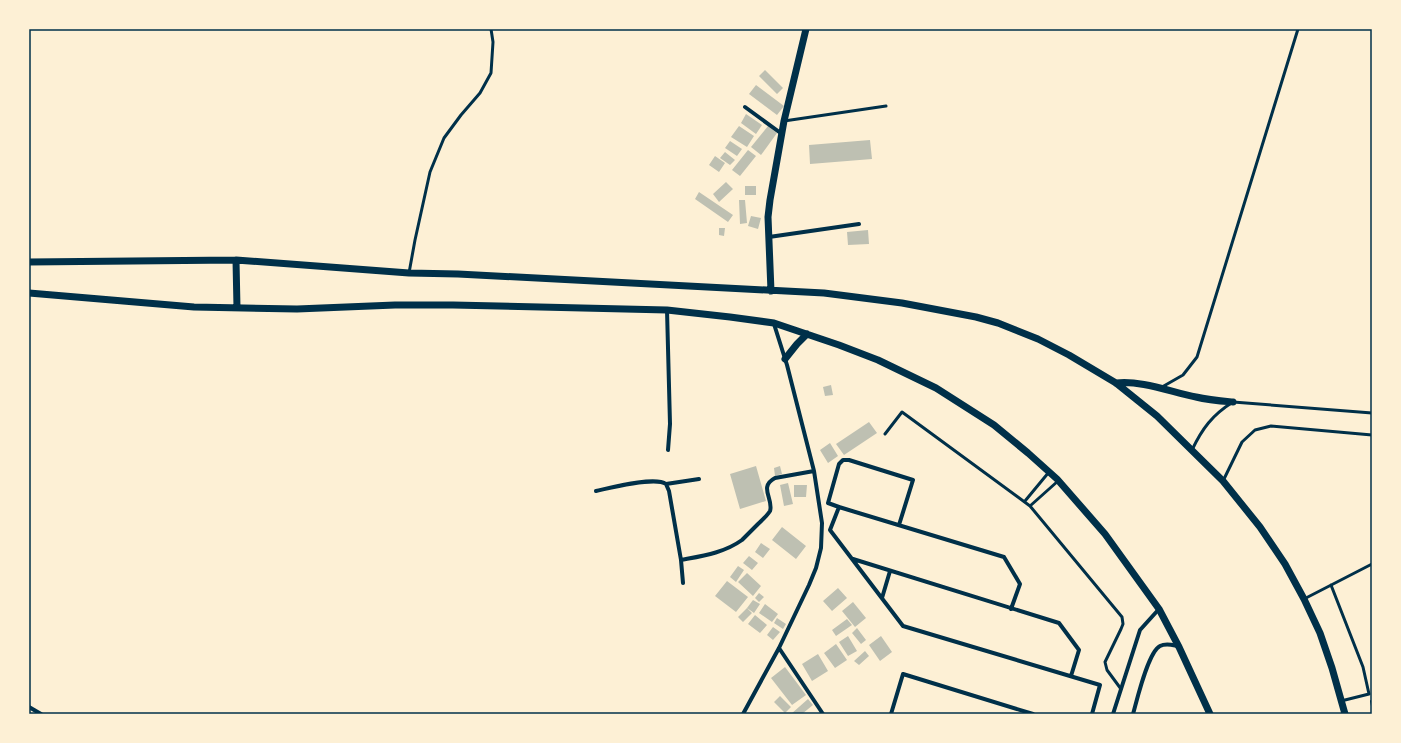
<svg xmlns="http://www.w3.org/2000/svg" width="1401" height="743" font-family="'Titillium Web',sans-serif">
	<style>
		.building { fill: #bec0b2 }
		.lines { fill: none; stroke-linecap: round; stroke-linejoin: round }
		.path { stroke: #003049; stroke-width: 2 }
		.service { stroke: #003049; stroke-width: 3 }
		.minor { stroke: #003049; stroke-width: 4 }
		.tertiary { stroke: #003049; stroke-width: 7 }
		.neatline { fill: none; stroke: #003049; stroke-width: 1.5 }
	</style>
	<rect width="100%" height="100%" fill="#fdf0d5"/>
	<path class="building" d="M765,70L783,88L777,94L759,76Z
		M756,85L784,106L777,115L749,94Z
		M746,114L762,125L756,134L741,123Z
		M739,126L754,136L747,147L731,137Z
		M768,126L777,133L761,155L751,147Z
		M870,140L872,159L810,164L809,145Z
		M730,141L742,149L737,156L725,148Z
		M748,150L756,156L740,176L732,170Z
		M725,152L735,160L730,165L720,158Z
		M715,156L725,163L719,172L709,165Z
		M726,182L733,189L719,202L713,194Z
		M745,186H756V195H745Z
		M699,192L733,215L728,222L695,199Z
		M739,200H745L747,223L740,224Z
		M751,216L761,218L758,229L748,226Z
		M719,228H725L724,236L719,235Z
		M868,230L869,244L848,245L847,232Z
		M831,385L833,395L825,396L823,387Z
		M869,422L877,433L844,455L836,444Z
		M830,443L838,456L828,463L820,450Z
		M756,466L766,501L740,509L730,474Z
		M780,466L782,474L775,476L774,468Z
		M788,483L793,504L784,506L780,485Z
		M794,485H807L806,497H794Z
		M782,527L806,546L796,559L772,540Z
		M761,543L770,549L763,558L755,552Z
		M749,556L758,563L752,570L743,563Z
		M738,566L744,570L736,582L730,577Z
		M747,573L761,586L753,596L738,582Z
		M727,581L748,597L736,612L715,596Z
		M838,588L847,598L832,611L823,601Z
		M759,593L764,597L759,602L755,598Z
		M753,600L760,604L754,613L747,608Z
		M853,602L866,618L855,627L842,611Z
		M765,604L778,614L772,622L759,613Z
		M747,608L752,613L743,622L738,617Z
		M755,615L767,625L760,633L748,624Z
		M777,618L786,624L783,629L774,623Z
		M847,619L852,625L836,636L832,630Z
		M773,627L780,632L773,640L767,635Z
		M857,628L866,640L861,644L852,633Z
		M848,636L857,651L848,656L839,642Z
		M881,636L892,652L880,661L869,645Z
		M836,644L847,660L835,668L824,653Z
		M865,651L869,656L859,665L854,661Z
		M818,654L828,671L812,681L802,664Z
		M785,667L806,695L792,705L771,678Z
		M780,696L791,707L785,713L774,702Z
		M808,699L813,705L802,714H791Z"/>
	<g class="lines">
		<path class="path" d="M1371,701L1372,706"/>
		<path class="service" d="M784,121L886,106
			M409,273L415,240L430,172L444,138L461,115L480,93L491,73L493,42L491,29
			M1162,387L1183,375L1197,357L1298,29
			M885,434L902,412L1030,506L1122,617L1123,624L1121,629L1105,662L1107,670L1121,689
			M1192,450C1202,429 1212,415 1233,402L1372,413
			M1223,481L1242,442L1255,430L1271,426L1372,435
			M1025,501L1049,472
			M1030,506L1058,481
			M1331,585L1363,667L1369,694L1341,701
			M1304,599L1372,564"/>
		<path class="minor" d="M745,107L782,134
			M769,237L859,224
			M667,310L670,424L668,450
			M666,484L699,479
			M596,491C610,488 655,476 666,484L669,491L681,560C702,556 724,553 742,540C747,535 752,530 757,525C761,521 767,516 770,511C774,499 758,487 775,478L814,471
			M839,507L1004,557L1020,584L1011,609
			M899,525L913,480L849,460H843L839,464L828,503L839,507L830,530L903,626L1100,685L1092,714
			M853,559L1059,623L1079,650L1071,676
			M681,560L683,583
			M882,598L890,571
			M779,648L823,714
			M29,707L41,714
			M743,714L779,648L809,585L816,568L821,548L822,523L814,471L787,365L774,324
			M891,714L903,674L1033,714
			M1113,714L1140,630L1159,609
			M1133,714C1137,700 1148,652 1160,646C1166,643 1172,645 1178,646"/>
		<path class="tertiary" d="M236,260L237,308
			M29,262L236,260L409,273L458,274L824,293L902,303L976,317L998,323L1038,339L1069,355L1116,383L1157,416L1223,481L1260,527L1285,564L1304,599L1320,633L1332,668L1345,714
			M771,291L768,217L770,200L784,121L806,29
			M29,293L194,307L297,309L395,305H453L667,310L730,317L774,323L839,345L878,360L936,388L994,425L1028,453L1057,479L1105,534L1159,609L1179,647L1210,714
			M785,359L797,344L807,334
			M1116,383C1141,380 1171,392 1196,397C1208,400 1221,401 1233,402"/>
	</g>
	<rect width="1401" height="743" fill="none" stroke="#fdf0d5" stroke-width="60"/>
	<rect x="30" y="30" width="1341" height="683" class="neatline"/>
</svg>
